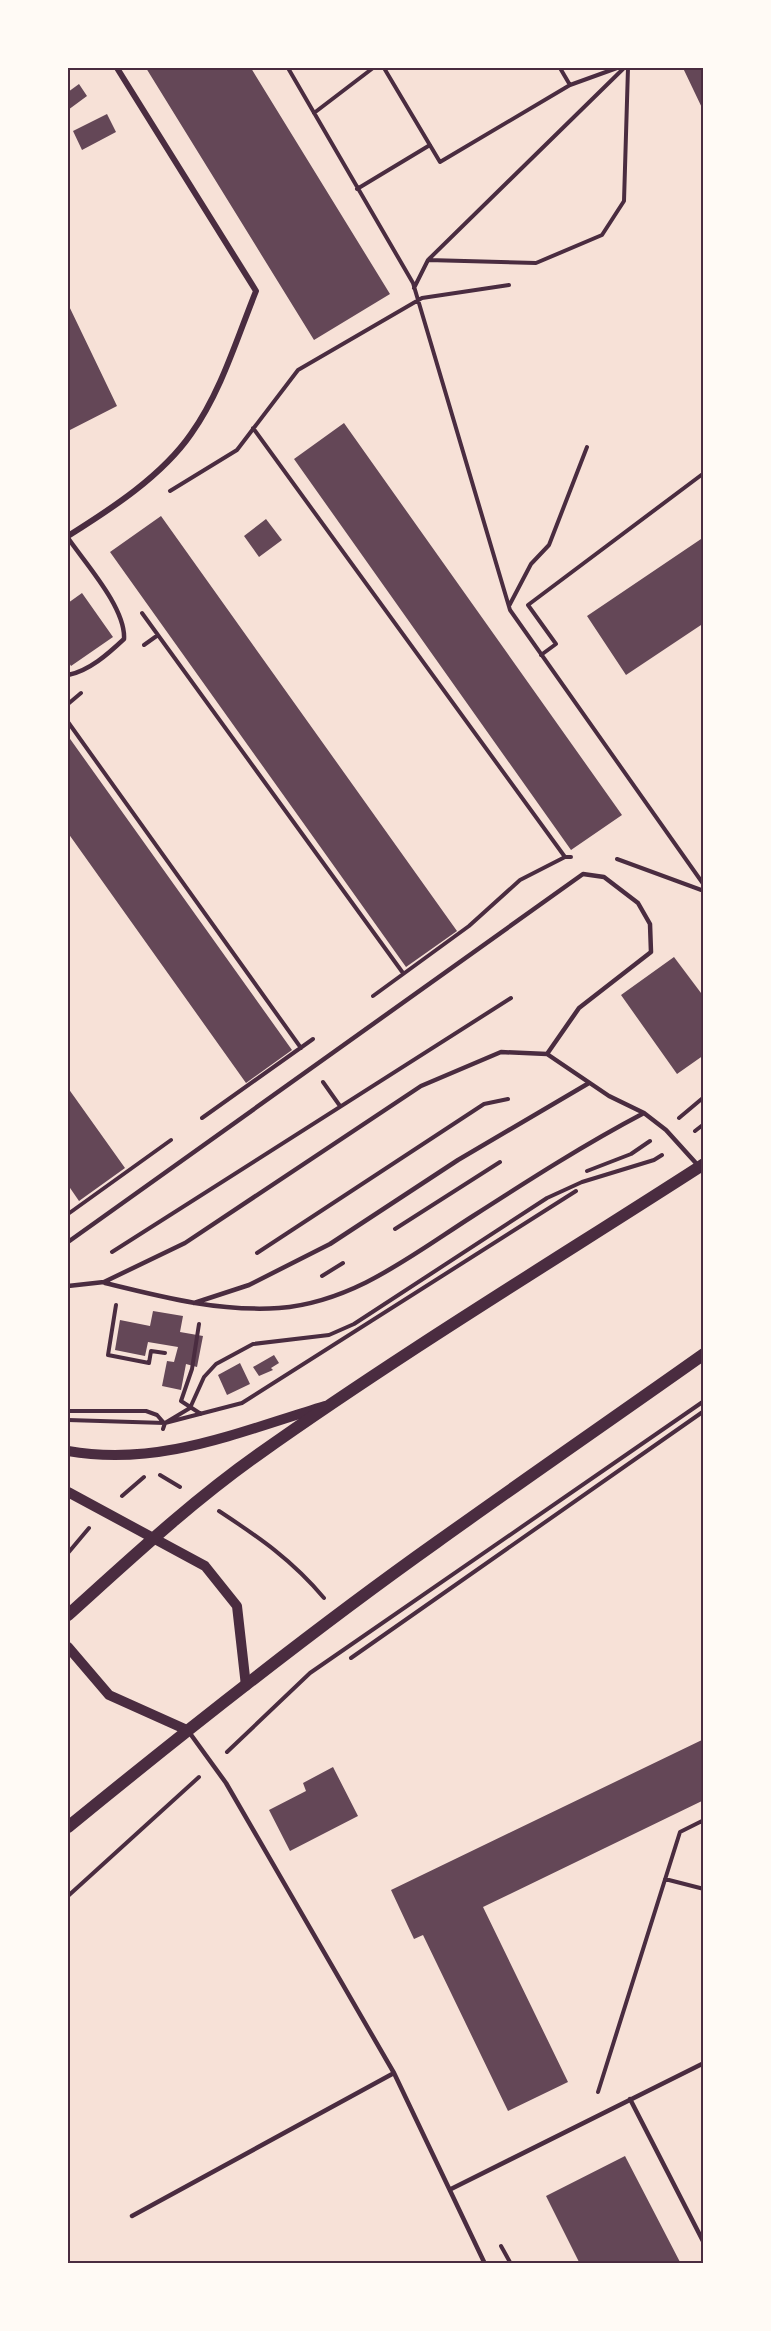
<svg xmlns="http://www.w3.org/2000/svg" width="771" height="2331" font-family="'Public Sans',sans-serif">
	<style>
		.building { fill: #644757 }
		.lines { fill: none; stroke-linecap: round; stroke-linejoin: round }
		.path { stroke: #4a2c40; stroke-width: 4 }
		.service { stroke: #4a2c40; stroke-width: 4.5 }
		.minor { stroke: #4a2c40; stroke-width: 6 }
		.tertiary { stroke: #4a2c40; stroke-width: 10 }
		.secondary { stroke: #4a2c40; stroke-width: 12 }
		.neatline { fill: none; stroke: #4a2c40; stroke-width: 2 }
	</style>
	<rect width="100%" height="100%" fill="#f7e1d7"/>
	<path class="building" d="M146,68H251L390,294L314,340Z
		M683,68H704V112Z
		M79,84L87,96L68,110V92Z
		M107,114L116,132L82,150L73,131Z
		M68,304L117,406L68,431Z
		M344,423L622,815L571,850L294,459Z
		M161,516L457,931L406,967L110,552Z
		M266,519L282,540L259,557L244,536Z
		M704,537V623L626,675L587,616Z
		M82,593L113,637L71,666L68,661V603Z
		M68,736L292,1050L246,1083L68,833Z
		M674,957L704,997V1055L677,1074L621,995Z
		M68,1088L125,1168L79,1201L68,1185Z
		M153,1311L183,1316L180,1332L203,1336L197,1367L186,1364L181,1390L162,1386L167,1361L174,1362L178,1347L148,1342L145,1356L115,1350L120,1320L150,1326Z
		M274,1355L279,1363L271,1368L273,1370L259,1376L253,1367Z
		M240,1363L250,1384L227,1395L218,1375Z
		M704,1739V1800L483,1907L568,2082L508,2111L423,1935L414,1939L391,1890Z
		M333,1767L358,1816L290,1851L269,1810L306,1791L303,1783Z
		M625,2156L681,2264H580L546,2196Z"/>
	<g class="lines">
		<path class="path" d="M288,68L413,283L510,610L704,885
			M384,68L440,162L570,85L560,68
			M570,85L617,68
			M314,113L373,68
			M357,189L430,145
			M429,259L624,68
			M414,288L428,260L536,263L602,235L624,201L628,68
			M253,428L565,857
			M170,491L237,450L298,370L422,298L509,285
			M509,606L531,564L549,545L587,447
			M142,613L403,973
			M144,645L158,635
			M541,655L556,644L528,605L704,473
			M68,704L81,693
			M68,722L301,1048
			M617,859L704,891
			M373,996L469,926L520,880L565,857H571
			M323,1082L340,1106
			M202,1118L313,1039
			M679,1118L704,1097
			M695,1131L704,1124
			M587,1171L631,1154L650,1141
			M68,1214L171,1140
			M395,1229L500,1162
			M112,1252L511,998
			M257,1253L484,1104L508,1099
			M322,1276L343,1263
			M116,1305L108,1355L149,1363L151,1351L165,1353
			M199,1324L192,1369L181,1401L201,1414
			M68,1411H146L157,1415L164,1423
			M68,1420L165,1423L242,1403L576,1191
			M163,1429L165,1423L190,1408L204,1377L216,1364L253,1344L329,1335L354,1324L547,1198L582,1182L654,1160L662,1155
			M160,1475L180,1487
			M122,1496L144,1477
			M219,1511C260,1538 292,1560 324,1598
			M68,1553L89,1528
			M351,1658L704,1411
			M227,1752L310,1673L704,1401
			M665,1879L704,1889
			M68,1896L199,1777
			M598,2092L680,1832L702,1821L704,1825
			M501,2246L511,2264"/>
		<path class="service" d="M68,538C85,563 126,608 124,639C108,654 89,671 68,675
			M68,1242L583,874L604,877L638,903L650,924L651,952L579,1008L547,1054
			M105,1283C162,1297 219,1312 279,1308C354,1302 412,1255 473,1216C529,1180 585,1144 644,1113
			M68,1286L104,1282L185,1243L421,1086L501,1052L547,1054L609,1096L644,1113L666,1130L704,1172
			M194,1303L249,1285L330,1244L458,1160L589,1083
			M189,1732L226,1783L394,2073L485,2264
			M630,2099L704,2243
			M451,2189L704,2063
			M132,2216L394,2073"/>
		<path class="minor" d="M68,536C111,509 162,476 191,434C221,392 237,338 256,291L117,68"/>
		<path class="tertiary" d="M68,1451C160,1467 238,1432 325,1406
			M68,1492L205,1566L237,1606L246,1686
			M68,1647L109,1695L187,1730"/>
		<path class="secondary" d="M68,1615C129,1560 191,1502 259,1454C403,1352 555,1260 704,1164
			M68,1827C188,1729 310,1632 437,1542C525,1479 615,1417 704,1354"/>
	</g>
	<rect width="771" height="2331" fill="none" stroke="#fffaf5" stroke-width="138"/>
	<rect x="69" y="69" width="633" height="2193" class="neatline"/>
</svg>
